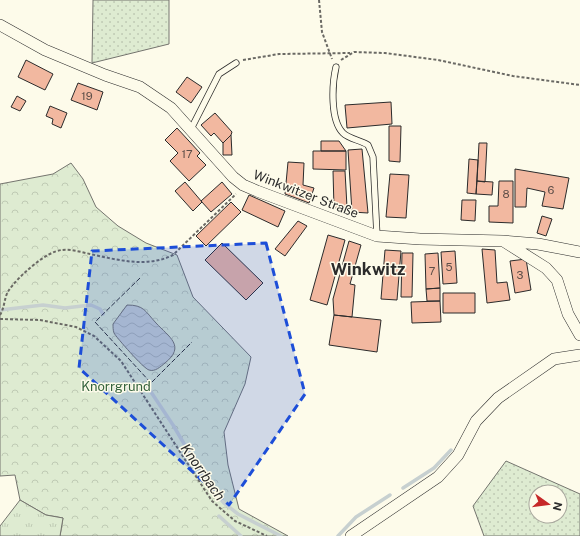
<svg xmlns="http://www.w3.org/2000/svg" width="580" height="536" font-family="'Public Sans',sans-serif">
	<style>
		.grass { fill: url(#grass-dots); stroke: #74746e; fill-rule: evenodd }
		.forest { fill: url(#forest-crowns); stroke: #74746e }
		.park { fill: url(#park-tufts); stroke: #74746e }
		.water { fill: url(#water-waves); stroke: #74746e }
		.lines { fill: none; stroke-linecap: round; stroke-linejoin: round }
		.stream { stroke: #c7d0d0; stroke-width: 3.5 }
		.building { fill: #f2b8a0; stroke: #2b2b2b }
		.service-casing { stroke: #2b2b2b; stroke-width: 7 }
		.minor-casing { stroke: #2b2b2b; stroke-width: 12 }
		.path { stroke: #6a6964; stroke-width: 2; stroke-dasharray: 3 2; stroke-linecap: butt }
		.service { stroke: #fdfbea; stroke-width: 5.5 }
		.minor { stroke: #fdfbea; stroke-width: 11 }
		.fence { stroke: #2b2b2b; stroke-width: 1; stroke-dasharray: 5 2; stroke-linecap: butt }
		.marked { fill: #1d4ed8; fill-opacity: 0.2; stroke: #1d4ed8; stroke-width: 3; stroke-dasharray: 8 5; stroke-linejoin: round }
		.labels { text-anchor: middle; dominant-baseline: central; stroke-width: 3; stroke-linejoin: round; paint-order: stroke }
		.number-label { font-size: 11px; fill: #5d4e48 }
		.street-label { font-size: 13px; fill: #2b2b2b; stroke: #fdfbea }
		.park-label { font-size: 13px; fill: #34623c; stroke: #fdfbea }
		.water-label { font-size: 14px; font-style: italic; fill: #2b2b2b; stroke: #fdfbea }
		.district-label { font-size: 17px; font-weight: bold; fill: #2b2b2b; stroke: #fdfbea }
	</style>
	<defs>
		<pattern id="grass-dots" width="8" height="8" patternUnits="userSpaceOnUse"><rect width="8" height="8" fill="#deebd1"/><path d="M2 2h.1M6 6h.1" fill="none" stroke="#bfcab4" stroke-width="1.8" stroke-linecap="round"/></pattern>
		<pattern id="forest-crowns" width="20" height="18" patternUnits="userSpaceOnUse"><rect width="20" height="18" fill="#deebd1"/><path d="M2 6a3 3 0 1 1 6 0M12 15a3 3 0 1 1 6 0" fill="none" stroke="#bfcab4"/></pattern>
		<pattern id="park-tufts" width="24" height="20" patternUnits="userSpaceOnUse"><rect width="24" height="20" fill="#deebd1"/><path d="M3 7l-1-3M5 7V3M7 7l1-3M15 17l-1-3M17 17v-4M19 17l1-3" fill="none" stroke="#bfcab4"/></pattern>
		<pattern id="water-waves" width="16" height="10" patternUnits="userSpaceOnUse"><rect width="16" height="10" fill="#c7d0d0"/><path d="M0 5q4-4 8 0t8 0" fill="none" stroke="#abb3b3"/></pattern>
	</defs>
	<rect width="100%" height="100%" fill="#fdfbea"/>
	<path class="grass" d="M93,0H169V44L92,63Z
		M506,461L580,494V536H484L473,506ZM536,492H560V516H536Z"/>
	<path class="forest" d="M71,163L83,179L96,207L118,226L146,243L177,255L193,297L251,357L245,384L224,432L228,465L239,509L288,536H60L63,518L46,515L20,500L15,475L0,476V184L53,174Z"/>
	<path class="park" d="M20,500L46,515L63,518L60,536H0V526Z"/>
	<path class="water" d="M127,305C144,305 145,311 156,323C169,337 186,346 165,363C160,367 155,372 149,370C144,369 116,337 114,333C113,330 113,327 113,324Z"/>
	<g class="lines">
		<path class="stream" d="M0,310L43,305L65,308L91,305L100,309L103,314
			M147,386L173,425L209,486L224,503L238,514L281,536
			M403,488L434,468L451,450
			M219,516L241,536
			M338,536L356,517L390,495"/>
	</g>
	<path class="building" d="M26,60L53,74L45,90L18,77Z
		M187,77L202,87L191,103L176,92Z
		M78,83L103,92L97,110L71,100Z
		M17,96L26,101L20,111L11,107Z
		M391,102L392,124L347,128L345,105Z
		M50,106L67,113L61,128L52,124L53,119L46,116Z
		M215,113L232,132L231,135L223,143L214,133L211,136L201,125Z
		M389,126H401L400,162L389,161Z
		M177,128L200,153L197,156L206,165L189,181L170,161L178,153L165,140Z
		M231,135L232,155H223V143Z
		M321,141H339L346,151H321Z
		M479,143H487L485,182L477,181Z
		M362,149L368,213L352,212L348,150Z
		M313,151H346V170L313,169Z
		M469,159L478,160L476,194L467,193Z
		M288,162L304,163L303,185L314,188L309,203L285,194Z
		M515,169L569,178L563,209L542,206L545,192L527,188L526,207H515Z
		M333,171H345L347,207L334,208Z
		M390,174L409,175L406,218L386,217Z
		M477,181L493,182L492,195L476,194Z
		M499,181H513V223L489,222V206H498Z
		M185,182L202,202L193,211L175,191Z
		M222,182L232,194L211,212L201,201Z
		M249,195L285,211L278,227L242,210Z
		M462,200H476L475,221L461,220Z
		M231,202L241,212L206,246L196,236Z
		M542,216L552,219L546,236L537,233Z
		M298,221L307,226L285,256L275,249Z
		M328,235L345,240L327,305L310,300Z
		M349,241L361,245L350,284L355,285L352,317L334,315L333,299Z
		M222,243L263,283L246,300L205,260Z
		M482,249L495,250L497,283L507,282L510,300L487,303Z
		M385,250L401,251L397,300L381,299Z
		M455,251L457,283L443,284L441,252Z
		M402,253H413L412,297H401Z
		M438,253L440,288L426,289L425,254Z
		M526,259L531,290L515,293L510,261Z
		M440,288V301H427L426,289Z
		M443,293H475V313H443Z
		M440,301L441,322L412,323L411,302Z
		M334,315L381,320L377,352L329,345Z"/>
	<g class="lines">
		<defs>
			<path id="service" d="M336,67C332,84 330,120 343,133C349,139 360,140 368,145L373,157L377,236
				M191,129L219,74L236,63"/>
			<path id="minor" d="M0,25L45,50L105,75L140,87L171,108L233,177L243,185L257,191L377,236L420,239L503,241L538,244L580,252
				M505,242L546,268L557,280L568,314L580,335
				M351,536L438,477L458,455L476,421L498,398L554,359L580,355"/>
		</defs>
		<use href="#service" class="service-casing"/>
		<use href="#minor" class="minor-casing"/>
		<path class="path" d="M319,0L322,32L332,59
			M243,60L279,54L350,53
			M341,60L354,52L385,53L438,60L513,76L580,85
			M0,315C5,307 4,297 9,290C18,277 46,251 62,250C71,249 81,252 90,254C118,260 147,268 173,255L236,194
			M0,319L40,320L76,327L94,336L121,361L212,501L235,521L267,536"/>
		<use href="#service" class="service"/>
		<use href="#minor" class="minor"/>
		<path class="fence" d="M140,278L95,322L151,383L192,342"/>
	</g>
	<path class="marked" d="M266,243L305,394L229,505L79,368L92,251Z"/>
	<g class="labels">
		<g class="number-label">
			<text x="87" y="96">19</text>
			<text x="187" y="154">17</text>
			<text x="551" y="190">6</text>
			<text x="506" y="194">8</text>
			<text x="449" y="267">5</text>
			<text x="432" y="271">7</text>
			<text x="520" y="275">3</text>
		</g>
		<g class="street-label">
			<text transform="translate(306 194) rotate(21)">Winkwitzer Straße</text>
		</g>
		<g class="park-label">
			<text x="116" y="386">Knorrgrund</text>
		</g>
		<g class="water-label">
			<text transform="translate(203 472) rotate(55)">Knorrbach</text>
		</g>
		<g class="district-label">
			<text x="368" y="269">Winkwitz</text>
		</g>
	</g>
	<g transform="translate(548 504) rotate(104)"><circle r="19" fill="#fdfbea" stroke="#a9a89e"/>
	<path d="M0-3L7 15L0 10L-7 15Z" fill="#c62828"/>
	<text y="-6" font-size="11" font-weight="bold" text-anchor="middle" fill="#2b2b2b">N</text>
	</g>
</svg>
